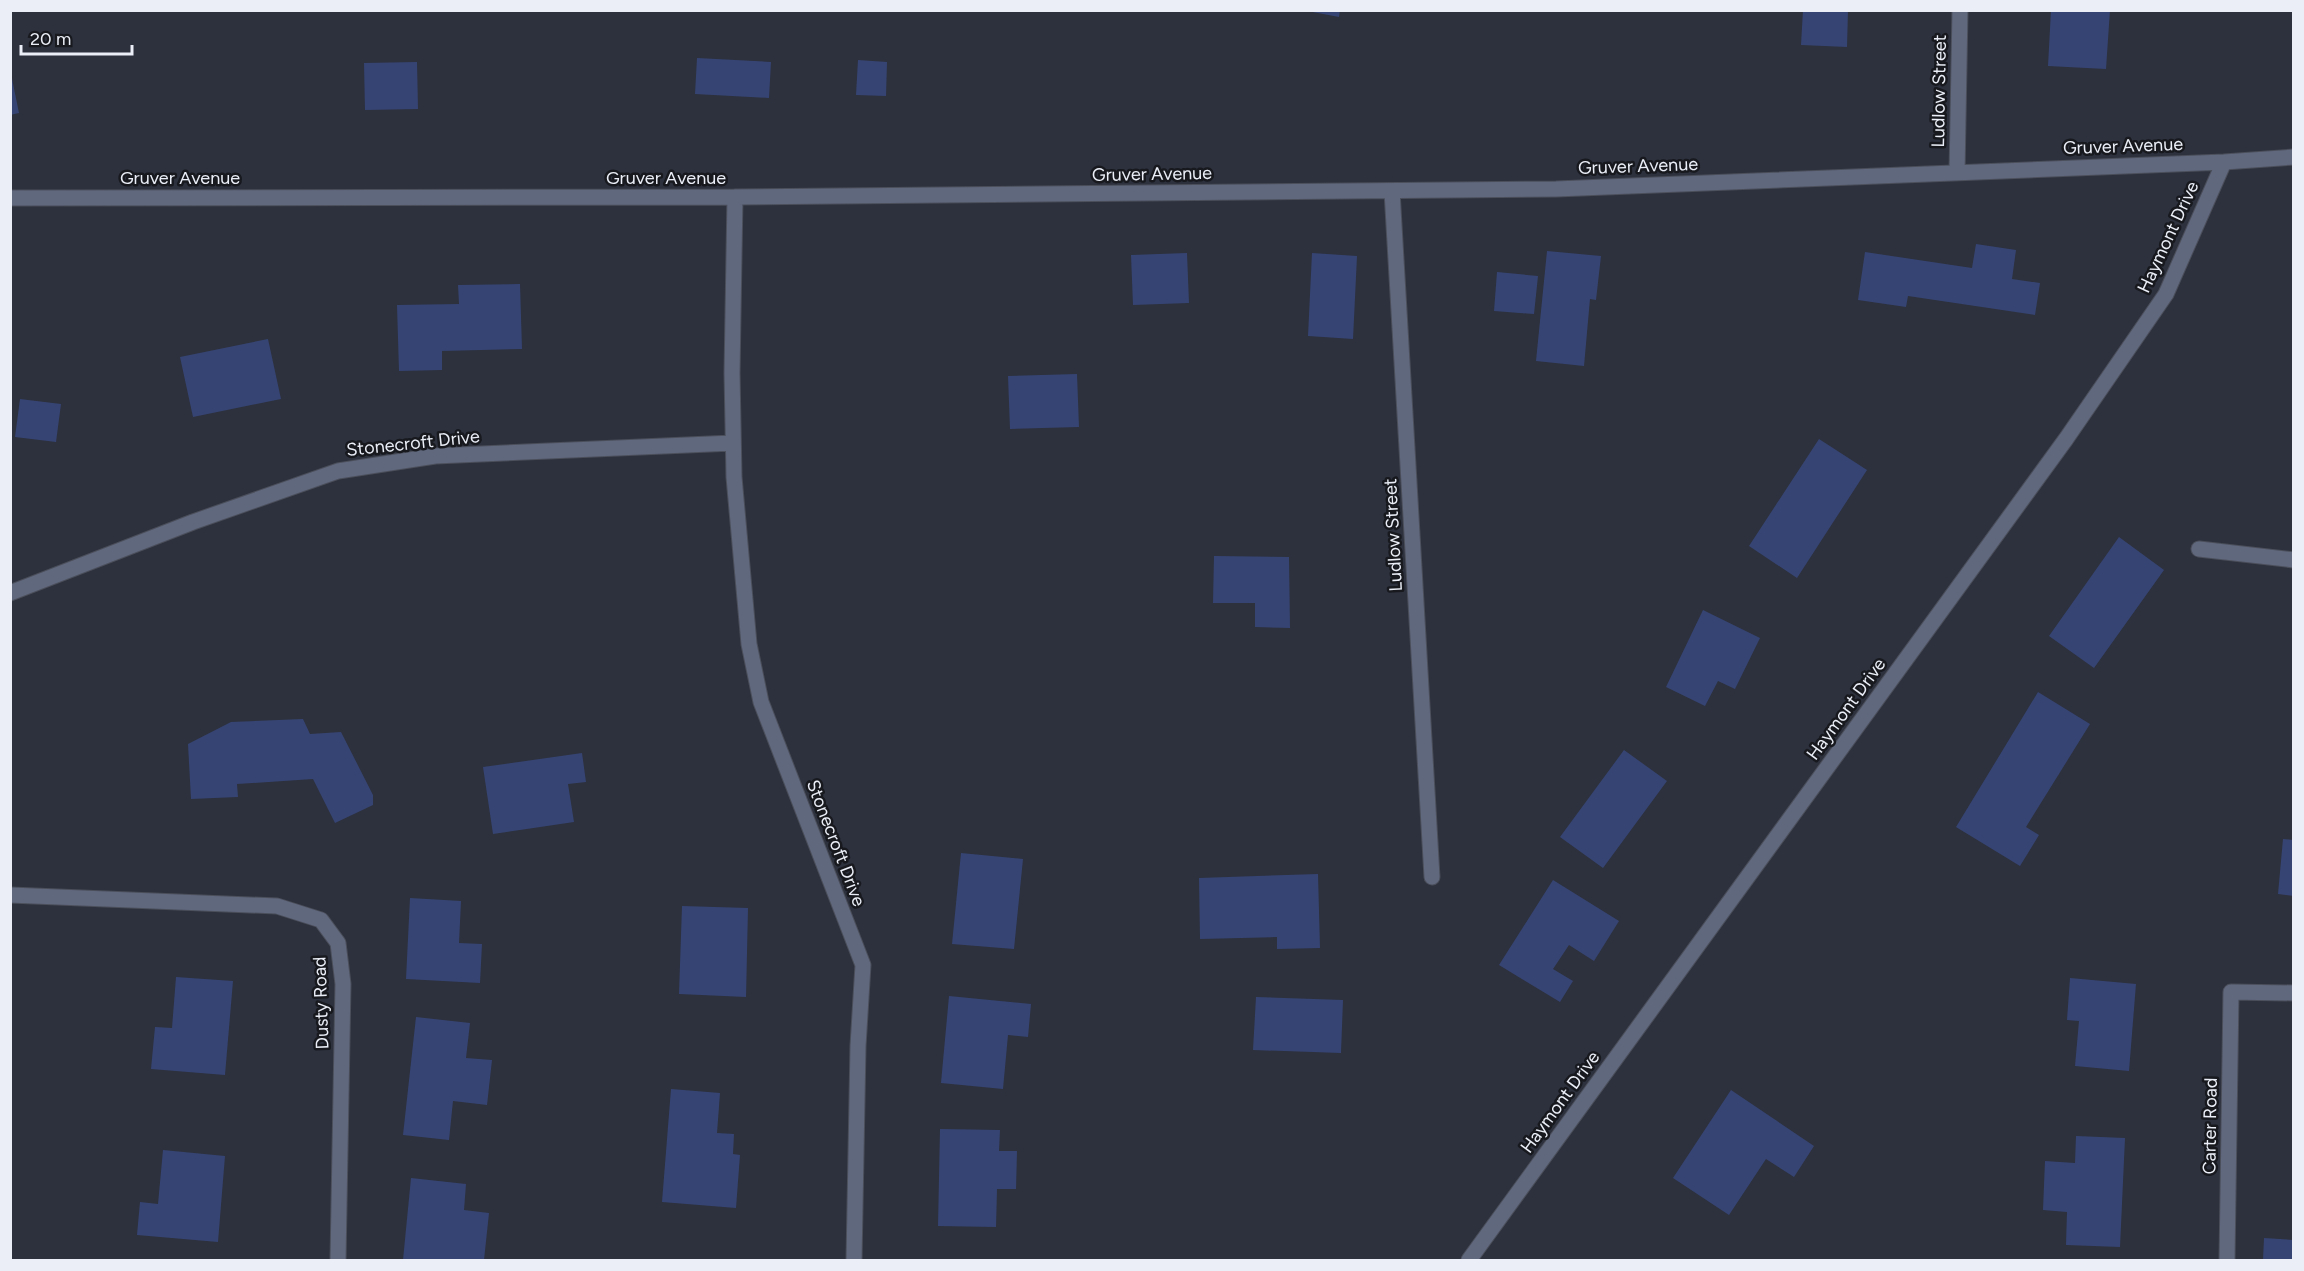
<svg xmlns="http://www.w3.org/2000/svg" width="2304" height="1271" font-family="Figtree,sans-serif">
	<style>
		.building { fill: #364473 }
		.lines { fill: none; stroke-linecap: round; stroke-linejoin: round }
		.minor-casing { stroke: #4b4f5b; stroke-width: 17 }
		.minor { stroke: #60687e; stroke-width: 15 }
		.labels { text-anchor: middle; dominant-baseline: central; stroke-width: 5; stroke-linejoin: round; paint-order: stroke }
		.street-label { font-size: 18px; fill: #ebeef6; stroke: #17191f }
	</style>
	<rect width="100%" height="100%" fill="#2d313d"/>
	<path class="building" d="M1302,10H1340L1339,17Z
		M1803,10H1848L1847,47L1801,45Z
		M2051,10H2110L2106,69L2048,66Z
		M697,58L771,62L769,98L695,94Z
		M858,60L887,62L886,96L856,95Z
		M417,62L418,109L365,110L364,63Z
		M10,69L19,113L10,115Z
		M1976,244L2016,250L2012,279L2040,283L2035,315L1908,296L1906,307L1858,300L1865,252L1972,268Z
		M1547,251L1601,256L1596,300L1590,299L1584,366L1536,361Z
		M1187,253L1189,303L1133,305L1131,255Z
		M1312,253L1357,256L1353,339L1308,336Z
		M1497,272L1538,276L1534,314L1494,311Z
		M520,284L522,349L442,351V370L399,371L397,305L459,304L458,285Z
		M268,339L281,399L193,417L180,357Z
		M1077,374L1079,427L1010,429L1008,376Z
		M20,399L61,404L56,442L15,437Z
		M1819,439L1867,470L1797,578L1749,546Z
		M2119,537L2164,570L2094,668L2049,636Z
		M1214,556L1289,557L1290,628L1255,627V603H1213Z
		M1703,610L1760,638L1735,689L1718,681L1705,706L1666,687Z
		M2038,692L2090,724L2026,827L2039,835L2020,866L1956,827Z
		M303,719L310,734L341,732L373,795V805L335,823L313,779L237,784L238,797L191,799L188,744L231,722Z
		M1624,750L1667,781L1603,868L1560,837Z
		M582,753L586,782L568,784L574,822L493,834L483,767Z
		M2283,839L2294,840V896L2278,894Z
		M961,853L1023,859L1014,949L952,944Z
		M1318,874L1320,948L1277,949V937L1200,939L1199,878Z
		M1553,880L1619,921L1594,961L1569,945L1553,969L1573,981L1560,1002L1499,965Z
		M410,898L461,901L459,943L482,944L480,983L406,979Z
		M682,906L748,908L746,997L679,994Z
		M176,977L233,981L225,1075L151,1069L155,1027L172,1028Z
		M2070,978L2136,984L2129,1071L2075,1066L2079,1021L2067,1020Z
		M949,996L1031,1004L1028,1037L1008,1035L1003,1089L941,1083Z
		M1256,997L1343,1000L1341,1053L1253,1050Z
		M416,1017L470,1023L466,1058L492,1060L487,1105L453,1101L449,1140L403,1135Z
		M671,1089L720,1093L717,1133L734,1134L733,1154L740,1155L736,1208L662,1202Z
		M1731,1090L1814,1146L1794,1177L1766,1159L1729,1215L1673,1178Z
		M940,1129L1000,1130L999,1151H1017L1016,1189H997L996,1227L938,1226Z
		M2076,1136L2125,1138L2120,1247L2066,1245L2067,1212L2043,1210L2045,1161L2075,1163Z
		M163,1150L225,1156L218,1242L137,1235L140,1202L158,1204Z
		M411,1178L466,1184L464,1210L489,1213L484,1260H403Z
		M2264,1238L2294,1240V1260H2263Z"/>
	<g class="lines">
		<defs>
			<path id="minor" d="M1957,173L1960,10
				M1392,191L1432,877
				M735,197L732,373L734,477L749,644L761,702L863,965L858,1046L854,1260
				M10,198L735,197L1556,189L2224,162L2294,157
				M2199,549L2294,560
				M10,593L193,522L338,471L435,456L733,443
				M10,895L277,906L321,920L338,943L343,984L338,1260
				M1469,1260L2066,439L2166,294L2224,162
				M2227,1260L2231,992L2294,993"/>
		</defs>
		<use href="#minor" class="minor-casing"/>
		<use href="#minor" class="minor"/>
	</g>
	<g class="labels">
		<g class="street-label">
			<text transform="translate(1939 91) rotate(-89)">Ludlow Street</text>
			<text transform="translate(2123 146) rotate(-2)">Gruver Avenue</text>
			<text transform="translate(1638 166) rotate(-2)">Gruver Avenue</text>
			<text transform="translate(1152 174) rotate(-1)">Gruver Avenue</text>
			<text x="180" y="178">Gruver Avenue</text>
			<text x="666" y="178">Gruver Avenue</text>
			<text transform="translate(2168 237) rotate(-65)">Haymont Drive</text>
			<text transform="translate(413 443) rotate(-6)">Stonecroft Drive</text>
			<text transform="translate(1393 535) rotate(-93)">Ludlow Street</text>
			<text transform="translate(1846 709) rotate(-54)">Haymont Drive</text>
			<text transform="translate(836 843) rotate(69)">Stonecroft Drive</text>
			<text transform="translate(321 1003) rotate(-92)">Dusty Road</text>
			<text transform="translate(1560 1102) rotate(-54)">Haymont Drive</text>
			<text transform="translate(2210 1126) rotate(-89)">Carter Road</text>
		</g>
	</g>
	<rect width="2304" height="1271" fill="none" stroke="#ebeef6" stroke-width="24"/>
	<path d="M21 45v9h111v-9" fill="none" stroke="#ebeef6" stroke-width="3"/>
	<text x="30" y="45" font-size="18" fill="#ebeef6" stroke="#17191f" stroke-width="4.5" paint-order="stroke">20 m</text>
</svg>
